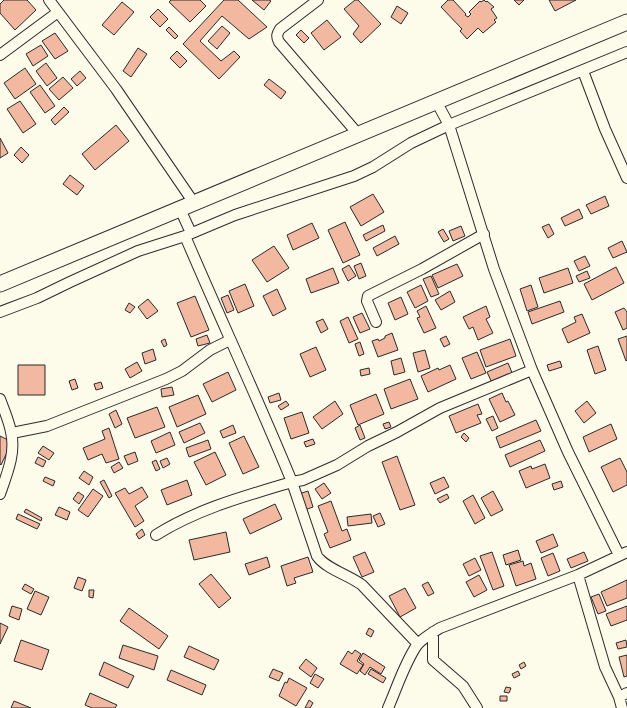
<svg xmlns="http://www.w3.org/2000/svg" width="627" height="708" font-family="'IBM Plex Sans',sans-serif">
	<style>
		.building { fill: #f2b8a0; stroke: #2b2b2b }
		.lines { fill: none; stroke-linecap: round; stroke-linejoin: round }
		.minor-casing { stroke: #2b2b2b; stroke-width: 12 }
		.highway-casing { stroke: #2b2b2b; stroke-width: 17 }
		.minor { stroke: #fdfbea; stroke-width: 10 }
		.highway { stroke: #fdfbea; stroke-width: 15 }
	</style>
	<rect width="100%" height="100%" fill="#fdfbea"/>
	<path class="building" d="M4,0H27L36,10L15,30L0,13V4Z
		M171,0H200L206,6L190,22L169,2Z
		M224,0H238L267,27L249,39L222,16L200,41L221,61L234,51L240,57L219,79L183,44Z
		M252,0H269L271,1L264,10Z
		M355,0H358L381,24L361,43L353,34L359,26L344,9Z
		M448,0H453L466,14L465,15L468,17L471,14L469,12L480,1L481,2L484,0L486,2L487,1L494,7L491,9L497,18L494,20L496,22L483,33L478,28L467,39L460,31L462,29L441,7Z
		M514,0H524L519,5Z
		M549,0H576L555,11Z
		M122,2L134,12L114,35L102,25Z
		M397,6L408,13L401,24L391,17Z
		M158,9L168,19L160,27L150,17Z
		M327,20L341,37L324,50L311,33Z
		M222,26L230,33L217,49L208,41Z
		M169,27L178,36L175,39L166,30Z
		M301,30L309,38L304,43L296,35Z
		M55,33L68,51L55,59L42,41Z
		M41,45L48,56L33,66L26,54Z
		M138,48L147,54L131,77L123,71Z
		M177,51L187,61L180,68L170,58Z
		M46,63L57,78L47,86L36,71Z
		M25,68L36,84L15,99L4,83Z
		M80,71L86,78L77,86L71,79Z
		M63,77L73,88L59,100L49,89Z
		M269,79L286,92L281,99L264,85Z
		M40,85L55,106L45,113L30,92Z
		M20,101L36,124L23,133L7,109Z
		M64,107L69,112L55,125L51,120Z
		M116,125L129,141L95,170L82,154Z
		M0,138L8,153L0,158Z
		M21,147L29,155L22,163L14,155Z
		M70,175L84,186L77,195L63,184Z
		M373,194L384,212L361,226L350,207Z
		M605,196L609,206L591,214L586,205Z
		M579,209L583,218L565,226L561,218Z
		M345,222L360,255L343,263L328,230Z
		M312,223L319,238L293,250L287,235Z
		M549,224L554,234L548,238L542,227Z
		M383,225L385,231L366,241L363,235Z
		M461,226L465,236L453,241L449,231Z
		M443,229L449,239L444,242L438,232Z
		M395,236L399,244L377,256L373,248Z
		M622,241L627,252L613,258L608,248Z
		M274,246L289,268L267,282L252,260Z
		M585,256L590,266L579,271L574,261Z
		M361,263L366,276L359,279L354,266Z
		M457,264L463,276L438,288L432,275Z
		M349,265L356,276L348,281L342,269Z
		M616,267L624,283L592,300L584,284Z
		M333,268L339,283L311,293L306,279Z
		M568,268L573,283L544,293L539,278Z
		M587,271L590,278L579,282L576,276Z
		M431,276L439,294L431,297L423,279Z
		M245,284L254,306L238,313L229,291Z
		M421,285L428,301L415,308L407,292Z
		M531,285L538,307L527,311L520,289Z
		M277,289L286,309L273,316L263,296Z
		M450,291L455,302L441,310L435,300Z
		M228,295L234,310L227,313L221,298Z
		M195,296L209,330L191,337L177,303Z
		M401,297L408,314L395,320L388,303Z
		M148,299L158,311L147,319L138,307Z
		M560,301L564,312L532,324L528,312Z
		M129,303L135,307L130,313L125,310Z
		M426,306L436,328L424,333L417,318L420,317L417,311Z
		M486,306L490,317L486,319L493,333L478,340L473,327L469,329L463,317Z
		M624,308L627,312V328L623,330L615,312Z
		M362,313L370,329L360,333L353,317Z
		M582,314L590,333L568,343L562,329L576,322L574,317Z
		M348,317L358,339L349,343L340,321Z
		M323,319L328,329L321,333L316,322Z
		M392,333L398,350L378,357L372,341L378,339L379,341L385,338V336Z
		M207,335L210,343L198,346L196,339Z
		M446,336L450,344L444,347L440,339Z
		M627,336V360L626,361L618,339Z
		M165,339L167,345L164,347L161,341Z
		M510,339L516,356L486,367L480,350Z
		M360,342L364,354L359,356L355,344Z
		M598,346L606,370L595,374L587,350Z
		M316,347L326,370L310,377L300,354Z
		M153,349L156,360L145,364L142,353Z
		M425,350L430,368L418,372L413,353Z
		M477,352L486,373L471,379L462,358Z
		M401,358L405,372L394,375L391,361Z
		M560,361L562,367L549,371L547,365Z
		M137,362L142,371L130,378L125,369Z
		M508,363L513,375L492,383L487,372Z
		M18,365H45V395H18Z
		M450,365L456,379L428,392L421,376L438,368L439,370Z
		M369,368L370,374L361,376L360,370Z
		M228,372L236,390L212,402L203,384Z
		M75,379L78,388L72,390L69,381Z
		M410,379L418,399L391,409L384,389Z
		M101,382L103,388L96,390L94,384Z
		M172,387L174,395L162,397L161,389Z
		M279,393L281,400L270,403L268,397Z
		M502,393L506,402L508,401L515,415L500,422L489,399Z
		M376,394L384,414L358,425L350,405Z
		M198,395L206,414L177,427L169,407Z
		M286,401L289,405L281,410L278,406Z
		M335,401L343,414L322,429L313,417Z
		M587,401L596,413L584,423L575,411Z
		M478,404L482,414L477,415L481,423L456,433L449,416Z
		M157,407L165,427L135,438L127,418Z
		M116,410L122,424L115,428L109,414Z
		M302,412L309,433L291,439L284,418Z
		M493,416L498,428L492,431L486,419Z
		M536,420L541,431L500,448L496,437Z
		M389,422L391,427L385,429L383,424Z
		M200,423L205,433L184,443L179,432Z
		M611,424L617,439L589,452L583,437Z
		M233,425L236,433L223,438L220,431Z
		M360,425L365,438L360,440L355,428Z
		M109,428L119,459L106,463L102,454L88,460L83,448L105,439L102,431Z
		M170,432L175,445L156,453L151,441Z
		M464,433L469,438L466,442L461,437Z
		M0,436L12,442L1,465L0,464Z
		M244,436L259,467L243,474L229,443Z
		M313,439L315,444L306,447L304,442Z
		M208,440L211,449L189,457L186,448Z
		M540,440L545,451L510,467L505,455Z
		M43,446L54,453L49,460L38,453Z
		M135,452L138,461L128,465L124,456Z
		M215,452L226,475L206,485L194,462Z
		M397,456L415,505L400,510L382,462Z
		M38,457L46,461L43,467L35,463Z
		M167,458L170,464L163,468L160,461Z
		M620,458L627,472V485L613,492L601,467Z
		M156,460L160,469L156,471L152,462Z
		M119,462L123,468L114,473L111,467Z
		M545,464L550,478L526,488L519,471L531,466L532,469Z
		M84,471L93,477L89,485L79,478Z
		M45,477L55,481L53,486L43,481Z
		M444,477L449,487L435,494L430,483Z
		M104,480L112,496L109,498L100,482Z
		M187,480L192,495L167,505L161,490Z
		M561,481L563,487L554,490L552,484Z
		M324,483L331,493L322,499L315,489Z
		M142,487L148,497L135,506L144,521L135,527L115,493L125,488L129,494Z
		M93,489L103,496L88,517L78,510Z
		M308,491L313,507L305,510L299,494Z
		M493,491L503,510L491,516L481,498Z
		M78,492L84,496L79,504L73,499Z
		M447,494L449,498L440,503L437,499Z
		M473,495L485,518L475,524L463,501Z
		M331,501L342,531L347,529L351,540L330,548L324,534L328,532L318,506Z
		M275,504L282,519L250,534L243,519Z
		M59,507L70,512L67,520L55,515Z
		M26,509L42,518L41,521L24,512Z
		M380,513L385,524L378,527L373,516Z
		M18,514L40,524L37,529L16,519Z
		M371,514L372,523L348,526L347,517Z
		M142,529L145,535L139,539L136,534Z
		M226,532L230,552L194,560L189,540Z
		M553,534L558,546L541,553L536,541Z
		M518,550L521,560L506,565L503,555Z
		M365,552L374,572L362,577L353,557Z
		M492,552L504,586L493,590L480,556Z
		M584,552L588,561L571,568L567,559Z
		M553,553L560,571L548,576L541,558Z
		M267,557L270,567L249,575L245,564Z
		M308,557L313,572L294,578L296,583L287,586L281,566Z
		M475,558L481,570L469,576L463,564Z
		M523,561L524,566L531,563L536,579L516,586L509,565Z
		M211,574L231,598L219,608L199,584Z
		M479,575L487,590L474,597L466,582Z
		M78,577L86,580L82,591L74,588Z
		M627,580V598L607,606L601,592Z
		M428,582L434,593L428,596L422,585Z
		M25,584L34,589L31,594L22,589Z
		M405,588L416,608L400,617L389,596Z
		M89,590H94L93,598L89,597Z
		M35,591L49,597L41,615L27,609Z
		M599,594L606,611L598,614L591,597Z
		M12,606L22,609L19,620L9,616Z
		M627,606V620L611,626L606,614Z
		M129,608L168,636L159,649L120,621Z
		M0,623L8,627L0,644Z
		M369,628L374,631L371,637L366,634Z
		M21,640L49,650L42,670L14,661Z
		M626,640L627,647L618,649L616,643Z
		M123,645L158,656L154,670L119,658Z
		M189,646L219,660L214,670L184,657Z
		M355,650L361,654L357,661L363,665L357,674L340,664L348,651L352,654Z
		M363,653L385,667L381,674L370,667L365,675L360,671L364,664L359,660Z
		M627,655V676L624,677L619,657Z
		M306,659L317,668L311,677L299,668Z
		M104,662L134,676L128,688L99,675Z
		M524,662L526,666L521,669L519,665Z
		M273,669L283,673L279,681L269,677Z
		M371,669L386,678L383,683L368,674Z
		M171,670L206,685L202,695L167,680Z
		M518,671L520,675L514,678L512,674Z
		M315,674L324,679L318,688L310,683Z
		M289,678L307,688L296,706L279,696L285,682L287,683Z
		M506,687L511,688L509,693L504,692Z
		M90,693L117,705L115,708H92L85,705Z
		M500,696H507V701H500Z
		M309,700L313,703L310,708H305Z
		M14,701L31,708H11Z"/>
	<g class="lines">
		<defs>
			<path id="minor" d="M49,0L116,89L194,203
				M318,0L280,29C277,34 276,36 279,42L358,134
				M0,55L58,12
				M583,71L605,129L627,178
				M436,101L449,125L494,269L532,370L568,452L619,555
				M180,209L191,233
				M0,312L37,298L70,282L138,251L185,236L235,215L354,176L373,167L411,143L449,125L627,52
				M376,322L367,301L368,296L422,269L484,234
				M0,399C4,410 9,421 11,432C16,453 7,474 0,494
				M12,433L47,426L166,379L182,371L210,350L230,340
				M156,535C197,509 245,496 292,482C258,399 220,318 185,236
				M578,575L605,667L619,697L627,693
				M433,632V660L463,686L477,708
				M418,644L362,585C349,575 326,569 317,556L292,482L303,480L337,465L368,446L397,432L440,408L532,370
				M619,697L622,708
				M388,708C397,688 404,664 417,645C423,638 432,633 440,628L578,575L627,552"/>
			<path id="highway" d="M0,284L627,22"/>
		</defs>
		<use href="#minor" class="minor-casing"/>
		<use href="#highway" class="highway-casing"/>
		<use href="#minor" class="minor"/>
		<use href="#highway" class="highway"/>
	</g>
</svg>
